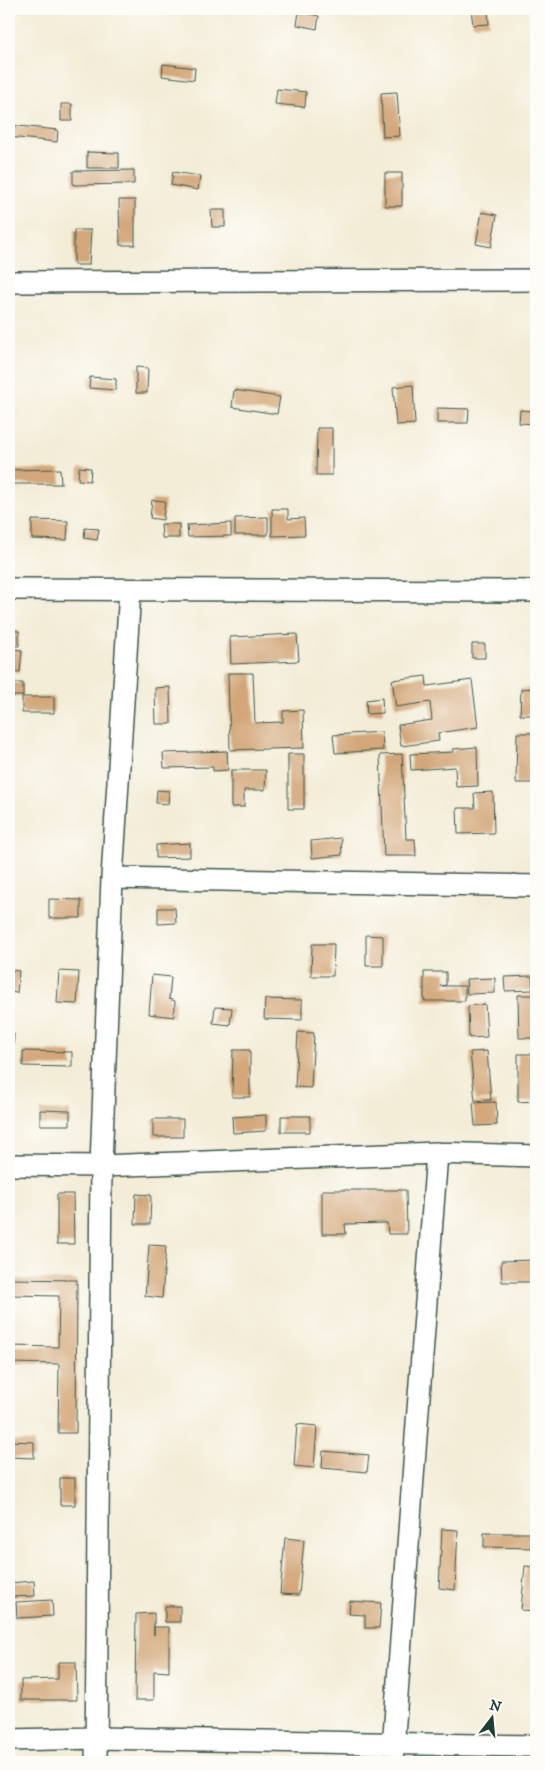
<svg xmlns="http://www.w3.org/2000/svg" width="545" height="1771" font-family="'IM FELL DW Pica',serif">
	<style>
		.building { fill: #d3a77a }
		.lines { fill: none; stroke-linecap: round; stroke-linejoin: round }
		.street-casing { stroke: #3f574c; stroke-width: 24 }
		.street { stroke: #fff; stroke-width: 21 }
	</style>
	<rect width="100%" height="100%" fill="#fdfcf7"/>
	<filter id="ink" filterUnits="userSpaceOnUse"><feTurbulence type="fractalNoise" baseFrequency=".02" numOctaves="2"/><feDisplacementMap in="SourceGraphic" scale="10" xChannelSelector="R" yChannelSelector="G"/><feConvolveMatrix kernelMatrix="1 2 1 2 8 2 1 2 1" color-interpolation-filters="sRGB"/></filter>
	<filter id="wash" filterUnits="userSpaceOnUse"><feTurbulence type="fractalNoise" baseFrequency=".0096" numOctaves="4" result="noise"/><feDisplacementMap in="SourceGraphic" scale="20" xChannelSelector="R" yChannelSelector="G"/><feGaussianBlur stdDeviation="1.12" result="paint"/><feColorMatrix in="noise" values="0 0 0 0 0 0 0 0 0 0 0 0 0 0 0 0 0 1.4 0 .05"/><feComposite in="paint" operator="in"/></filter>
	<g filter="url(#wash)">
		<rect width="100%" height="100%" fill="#f3ecd7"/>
		<g id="blocks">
			<path class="building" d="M471,9H488L489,24L473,25Z
				M299,12L319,16L317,29L297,25Z
				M163,64L195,68L194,80L162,76Z
				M277,89L306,92L305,107L275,104Z
				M397,92L400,136L383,137L381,93Z
				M61,104H72V121H61Z
				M9,125L58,130L57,142L9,137Z
				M87,152L119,153V168H87Z
				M134,170V184L73,185V171Z
				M173,172L200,176L198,190L171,185Z
				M385,173H402V206H385Z
				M119,200H135V245H120Z
				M211,210H225V227H212Z
				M482,212L497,215L491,247L476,244Z
				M74,230H91L89,265H74Z
				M136,367L148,368L147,393H136Z
				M90,377L116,379V390L89,388Z
				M413,385L415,424L396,425L393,387Z
				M234,390L280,397L277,414L232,407Z
				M437,408L469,409L468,423H437Z
				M520,410L536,411V424L519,423Z
				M317,428H332V475H316Z
				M79,467L91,468L90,481L78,480Z
				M60,469L61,484H9V470Z
				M152,500L165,501L163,520L150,518Z
				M272,509H288V519L304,518L305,535L272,536Z
				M268,517V535H235V518Z
				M32,520L68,521L67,540L32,539Z
				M231,523V536L188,537L187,525Z
				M161,524H179V538H162Z
				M85,528L99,529L97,540L84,538Z
				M9,630L19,631V646H9Z
				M297,634L299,661L231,664L230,637Z
				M472,644H485V658H472Z
				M9,649L22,650L20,672L9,671Z
				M228,673H253L255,723L283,722V711L303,710L304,748L230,750Z
				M426,676L427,686L472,680L478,727L438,733L439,741L401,746L398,725L432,720L430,702L396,707L392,680Z
				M9,683H23V696H9Z
				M170,687L171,724H156L155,688Z
				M536,688V715H520L521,689Z
				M22,697H54V713H22Z
				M382,698L383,713L367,714L366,700Z
				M382,732L383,750L335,753L333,735Z
				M517,733H536V801H533L534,783H516Z
				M477,747L478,786L456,787L455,767L411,770L410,754L454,752L453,749Z
				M227,751L228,770L213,771V767L164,768L163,753Z
				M288,754H304V809H288Z
				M402,754L406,839H415L416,856H384L380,755Z
				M231,770H266L265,790H244V807H231Z
				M157,790L169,791L168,804L156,803Z
				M493,792L494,833L458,834L457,808H475L474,793Z
				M341,838L342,855L312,858L311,841Z
				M190,843V857L156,858V845Z
				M49,899L81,900V918H49Z
				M158,908H175L176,923L158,924Z
				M366,935L383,936V966H366Z
				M312,944H334L333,976H311Z
				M9,970L19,971L17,993L9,992Z
				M59,971L79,972L77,1004L57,1003Z
				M424,972H446V985L440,986H465V1001H424Z
				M152,975L171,977L169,999L175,1001L174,1017L149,1014Z
				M532,976L533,990L505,991L504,977Z
				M495,978V993L467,994L466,979Z
				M518,995H534V1038H519Z
				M265,999L302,1000V1020L264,1019Z
				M485,1004L487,1037L469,1038L468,1006Z
				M215,1007L232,1008L230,1025L213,1023Z
				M298,1032L314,1033L311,1088L295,1087Z
				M9,1034H14L13,1050H9Z
				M233,1050H250V1097H232Z
				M23,1051L72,1052V1067L23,1066Z
				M487,1051L491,1100L475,1101L470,1052Z
				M518,1054H535V1101L518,1102Z
				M496,1102L497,1125L475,1126L473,1103Z
				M40,1110L70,1111V1125H40Z
				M266,1115V1131L233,1133L232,1117Z
				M281,1116H310V1132H281Z
				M153,1119H183V1137H153Z
				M322,1190H406L407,1234H388L387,1223L345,1224L346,1234H322Z
				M57,1194H73L74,1244H57Z
				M136,1194L151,1195L150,1224H135Z
				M149,1245L166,1246L162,1298L145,1296Z
				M9,1260L11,1261V1279L77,1280L76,1433H58L59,1364L9,1363V1346L58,1347L59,1296L11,1295V1312L9,1311Z
				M536,1260V1282H502L501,1261Z
				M297,1424L317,1426L314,1468L294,1466Z
				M9,1441L34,1442V1458L9,1457Z
				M323,1451L369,1455L367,1472L322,1468Z
				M60,1478H75V1505H60Z
				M442,1529L458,1530L455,1590L439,1588Z
				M484,1533H536V1548L484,1547Z
				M285,1538L304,1540L299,1595L280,1594Z
				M525,1566L536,1567V1611L521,1610Z
				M34,1581L35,1596L9,1597V1583Z
				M52,1600L53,1616L17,1618L16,1602Z
				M350,1601L381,1603L379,1628H365V1615L349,1614Z
				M165,1606H180V1622H165Z
				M154,1613V1635V1627H169V1672L154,1671V1700H135L136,1614Z
				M58,1662H76L77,1700H21V1680L58,1679Z"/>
		</g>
	</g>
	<g filter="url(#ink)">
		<use href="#blocks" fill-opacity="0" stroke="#3f574c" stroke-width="1"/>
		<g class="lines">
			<defs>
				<path id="street" d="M9,282L536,280
					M9,589L536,591
					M112,878L536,886
					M9,1165L101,1166L437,1153L536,1156
					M9,1740L96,1738L536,1746
					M96,1762L101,1166L112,878L130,590
					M392,1762L437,1153"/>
			</defs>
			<use href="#street" class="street-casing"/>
			<use href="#street" class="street"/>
		</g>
	</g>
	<rect width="545" height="1771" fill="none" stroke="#fdfcf7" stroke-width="30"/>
	<g transform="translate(492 1718) rotate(16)" stroke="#fdfcf7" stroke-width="4" paint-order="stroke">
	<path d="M0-4L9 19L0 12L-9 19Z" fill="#1f3d34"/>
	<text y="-8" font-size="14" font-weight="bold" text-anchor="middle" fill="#1f3d34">N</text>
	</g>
</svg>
